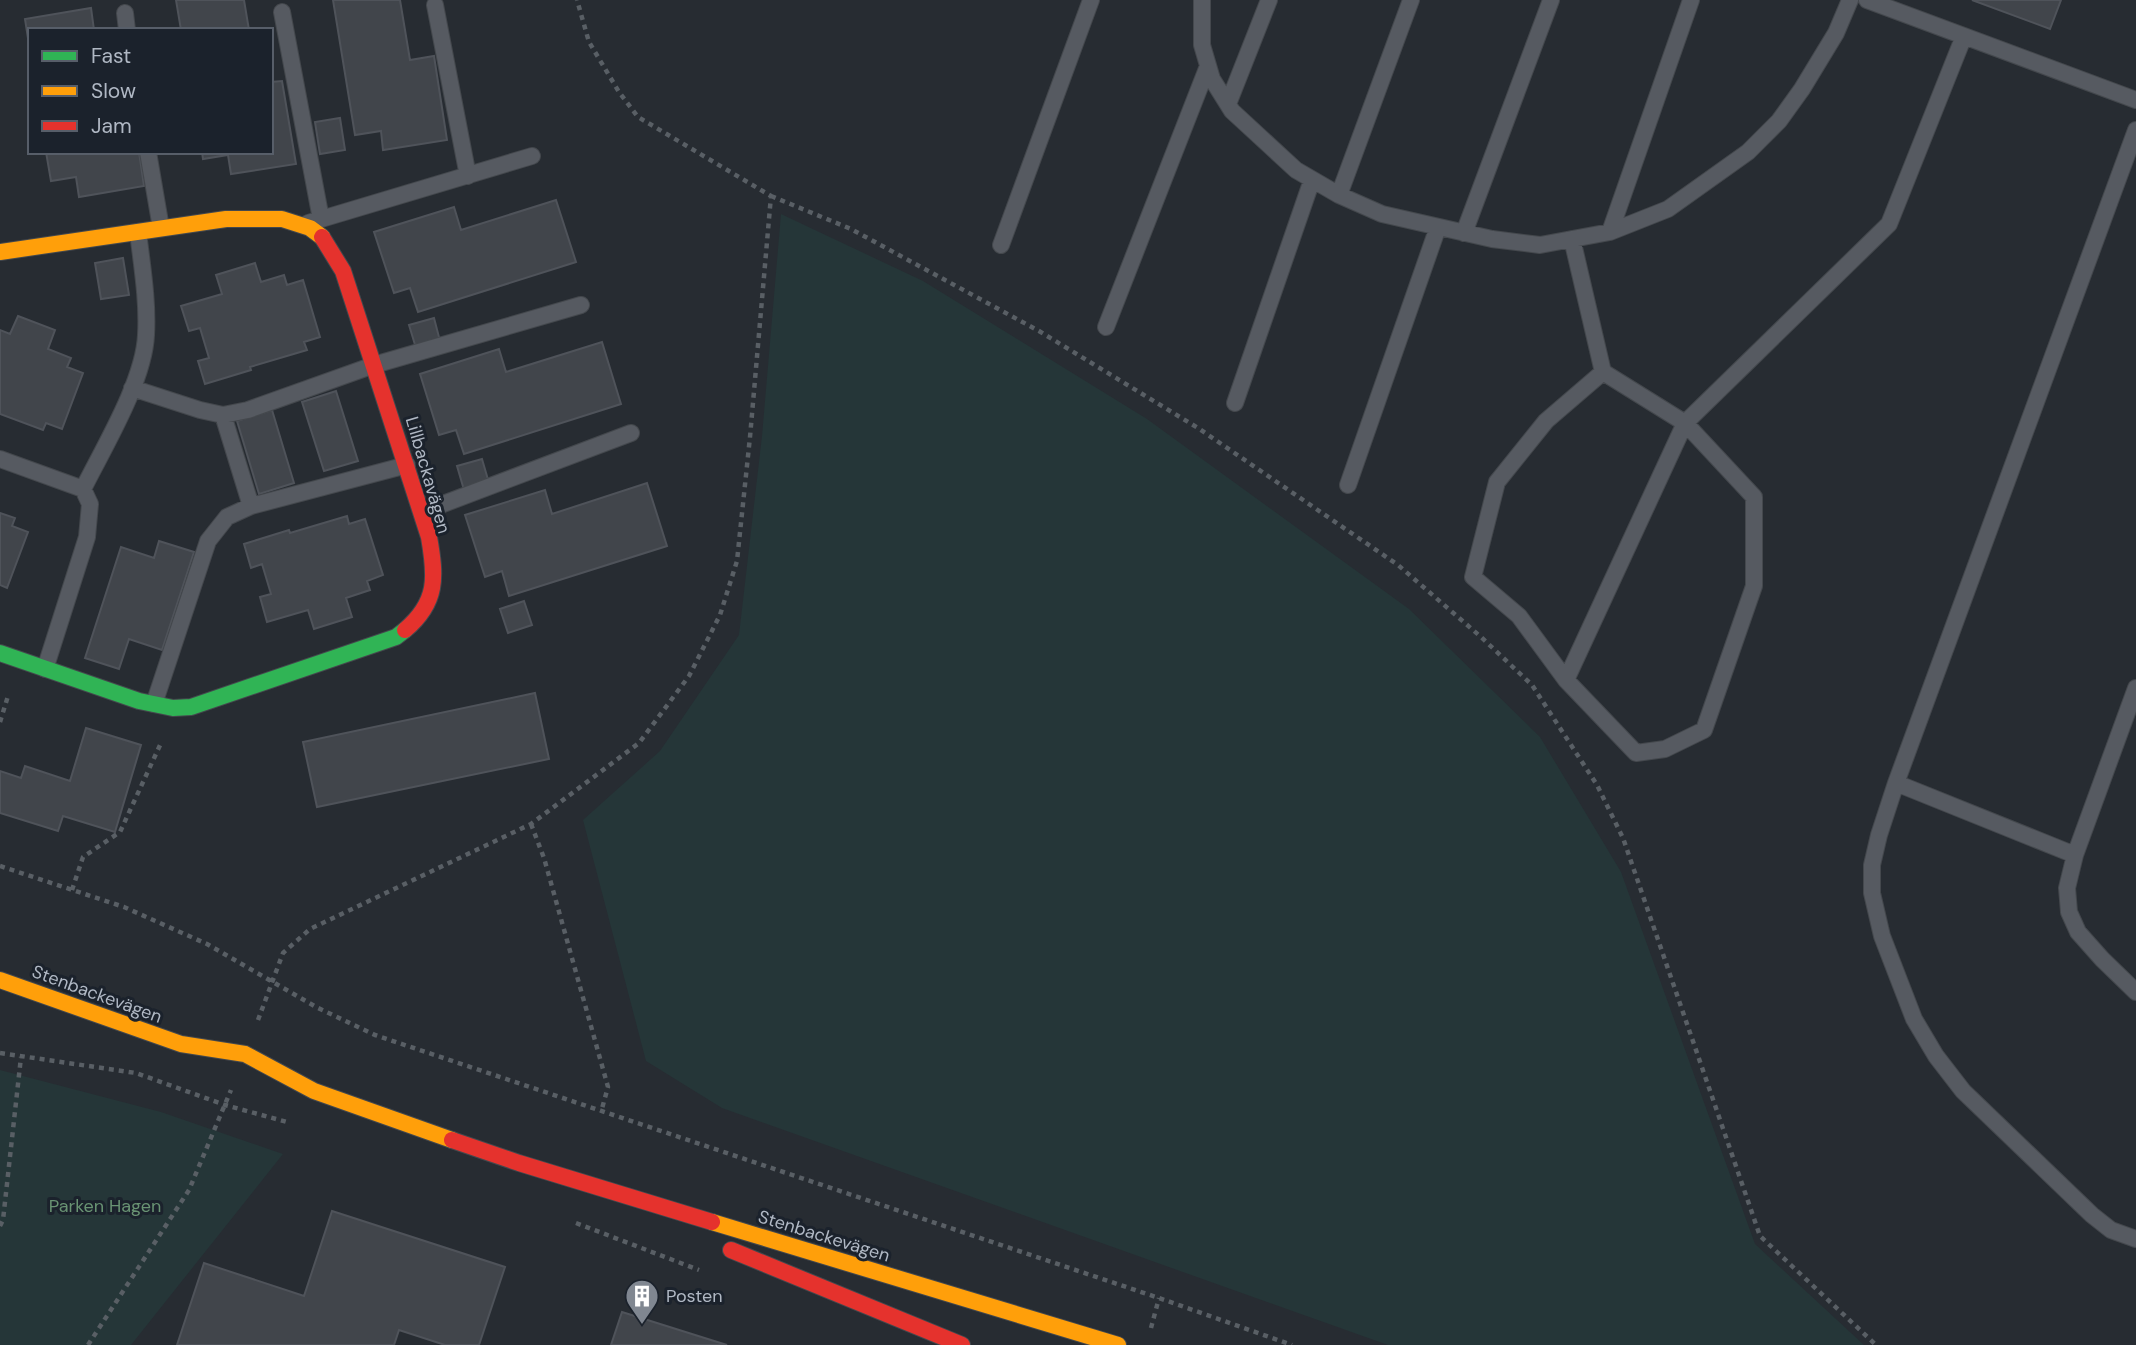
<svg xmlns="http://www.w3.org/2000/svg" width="2136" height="1345" font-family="'DM Sans',sans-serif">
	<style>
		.green { fill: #253638 }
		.building { fill: #41454b; stroke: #4f535a; stroke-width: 2 }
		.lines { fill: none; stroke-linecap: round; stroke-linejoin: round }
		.lane-casing { stroke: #44484d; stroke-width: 18 }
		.fast-casing { stroke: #44484d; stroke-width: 18 }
		.slow-casing { stroke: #44484d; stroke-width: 18 }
		.jam-casing { stroke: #44484d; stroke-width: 18 }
		.path { stroke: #595f65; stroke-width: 4.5; stroke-dasharray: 5 5; stroke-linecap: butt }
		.lane { stroke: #565a61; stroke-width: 16 }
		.fast { stroke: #30b455; stroke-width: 16 }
		.slow { stroke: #ff9f0a; stroke-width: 16 }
		.jam { stroke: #e5322d; stroke-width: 16 }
		.labels { text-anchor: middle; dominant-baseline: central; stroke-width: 6; stroke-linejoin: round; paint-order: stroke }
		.street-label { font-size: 18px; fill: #b0b8c4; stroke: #1b222c }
		.park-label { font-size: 18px; fill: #699373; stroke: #1b222c }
		.poi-label { font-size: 18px; fill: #b0b8c4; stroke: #1b222c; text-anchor: start }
	</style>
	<rect width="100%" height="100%" fill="#272c32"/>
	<path class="green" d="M781,214L923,281L1147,419L1409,609L1540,737L1621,872L1755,1244L1864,1345H1388L722,1108L646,1061L583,820L660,751L739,635L762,436Z
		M0,1070L161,1112L283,1154L131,1345H0Z"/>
	<path class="building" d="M176,0H244L249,30H181Z
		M333,0H400L410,60L434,56L447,140L383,150L381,131L355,135Z
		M1972,0H2061L2050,29Z
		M91,8L94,30H30V51L25,19Z
		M282,81L296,164L231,174L228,155L203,159L202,152H271V82Z
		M340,118L345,150L320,154L315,122Z
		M46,152H139L144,186L79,197L76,177L51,181Z
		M556,200L576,262L418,312L410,288L394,293L374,232L454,207L461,230Z
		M123,258L129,295L101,299L95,263Z
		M255,263L261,282L284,275L287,285L303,280L320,337L304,342L307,350L250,367L251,370L205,384L198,361L209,358L200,328L189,331L181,306L222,294L216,275Z
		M18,316L55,330L48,349L71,358L67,367L83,373L62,429L46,423L43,430L0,414V330L10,334Z
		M434,318L440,341L416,348L409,325Z
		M602,342L621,404L464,454L456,430L439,435L420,374L499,349L506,372Z
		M336,391L358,461L324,471L302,402Z
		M272,410L294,483L259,494L237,421Z
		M482,459L489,483L464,490L457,466Z
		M647,483L667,546L509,596L502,571L485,577L465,515L545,490L552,514Z
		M0,513L15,518L12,526L28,532L7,588L0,585Z
		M347,516L349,524L365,519L383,575L367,581L370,590L346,598L352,617L314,629L308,610L267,622L260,597L271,594L262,564L251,568L244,544L289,530L290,533Z
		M159,541L194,552L162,650L129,639L119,669L85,658L121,547L154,558Z
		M524,601L532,625L508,633L500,609Z
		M535,693L549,759L317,807L303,742Z
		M86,728L141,745L115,832L63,816L58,831L0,813V771L21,778L25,766L70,781Z
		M332,1211L505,1267L479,1345H445L399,1330L394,1345H177L204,1263L304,1296Z
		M622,1312L711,1340L727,1345H611Z"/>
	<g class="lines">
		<defs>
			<path id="lane" d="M1202,0V45L1212,79L1232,111L1296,170L1339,195L1382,214L1492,239L1540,245L1610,232L1668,209L1748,152L1779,121L1802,89L1836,33L1850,0
				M1867,0L2136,100
				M435,5L468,176
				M282,12L321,219
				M125,13L127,30
				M1228,104L1269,0
				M2136,130L1896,783L1879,835L1872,865V893L1882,936L1914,1019L1936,1056L1963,1091L2092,1215L2111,1230L2136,1239
				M148,152L161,228
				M1339,195L1411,0
				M308,223L532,156
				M1610,232L1691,0
				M1464,233L1551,0
				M1572,239L1603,372L1685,423L1754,497V586L1704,730L1665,749L1636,753L1566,680L1519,616L1473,577L1497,482L1546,421L1603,372
				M1001,245L1091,0
				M1106,327L1208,66
				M132,388L200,410L223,415L248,410L374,365L581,305
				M1235,403L1312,180
				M223,415L251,506
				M0,459L83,489L90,504L87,537L45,669
				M1348,485L1438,227
				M83,489C104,447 144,381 146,335C148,301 142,266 138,232
				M422,512L631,433
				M1566,680L1685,423L1889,224L1964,36
				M2136,688L2075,855L2067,888L2069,912L2078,932L2102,959L2136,992
				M154,704L208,541L227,517L251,506L407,465
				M1896,783L2075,855"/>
			<path id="fast" d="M0,653L139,701L173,708L191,707L396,637L405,630"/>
			<path id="slow" d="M0,252L226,219H282L310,228L322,237
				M0,980L181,1044L245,1054L314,1091L452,1140
				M712,1222L1118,1345"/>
			<path id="jam" d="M322,237L343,271L429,537C436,577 438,602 405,630
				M452,1140L519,1163L712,1222
				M731,1250L962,1345"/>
		</defs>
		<use href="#lane" class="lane-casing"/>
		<use href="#fast" class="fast-casing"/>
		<use href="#slow" class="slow-casing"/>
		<use href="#jam" class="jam-casing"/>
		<path class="path" d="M771,196L851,229L1039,331L1198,428L1398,565L1481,637L1532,685L1597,785L1623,838L1760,1236L1876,1345
			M0,722L8,696
			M531,824L544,858L608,1087L601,1112
			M0,866L124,907L207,944L316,1007L375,1035L1159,1298L1292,1345
			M72,890L83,857L120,832L161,743
			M258,1020L283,953L310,929L531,824L639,743L689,676L720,615L737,561L750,437L771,196L638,117L619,92L589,42L577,0
			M0,1053L136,1073L225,1105L287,1122
			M576,1223L699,1270
			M0,1226L3,1220L21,1057
			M1151,1328L1159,1298
			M88,1345L189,1190L231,1090"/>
		<use href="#lane" class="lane"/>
		<use href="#fast" class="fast"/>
		<use href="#slow" class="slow"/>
		<use href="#jam" class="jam"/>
	</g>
	<defs>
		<symbol id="building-pin" viewBox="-11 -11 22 30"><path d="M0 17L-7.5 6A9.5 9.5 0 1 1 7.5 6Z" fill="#808791" stroke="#1b222c"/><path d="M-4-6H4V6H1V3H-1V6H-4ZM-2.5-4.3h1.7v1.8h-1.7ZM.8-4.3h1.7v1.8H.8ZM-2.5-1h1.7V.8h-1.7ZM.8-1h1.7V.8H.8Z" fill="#fff"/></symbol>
	</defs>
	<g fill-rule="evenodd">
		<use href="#building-pin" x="623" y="1277" width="38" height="52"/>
	</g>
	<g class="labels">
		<g class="street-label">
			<text transform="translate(428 475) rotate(74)">Lillbackavägen</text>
			<text transform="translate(97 994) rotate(20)">Stenbackevägen</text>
			<text transform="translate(824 1236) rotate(17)">Stenbackevägen</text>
		</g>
		<g class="park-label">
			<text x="105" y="1206">Parken Hagen</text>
		</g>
		<g class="poi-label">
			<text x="666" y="1296">Posten</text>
		</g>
	</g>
	<rect x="28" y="28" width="245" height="126" fill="#1b222c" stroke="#575e69" stroke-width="2"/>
	<rect x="42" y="51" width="35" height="10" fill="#30b455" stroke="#575e69" stroke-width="2"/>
	<text x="91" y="63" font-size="21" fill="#b0b8c4">Fast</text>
	<rect x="42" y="86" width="35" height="10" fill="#ff9f0a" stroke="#575e69" stroke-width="2"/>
	<text x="91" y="98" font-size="21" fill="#b0b8c4">Slow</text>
	<rect x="42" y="121" width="35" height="10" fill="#e5322d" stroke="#575e69" stroke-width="2"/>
	<text x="91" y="133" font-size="21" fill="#b0b8c4">Jam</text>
</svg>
